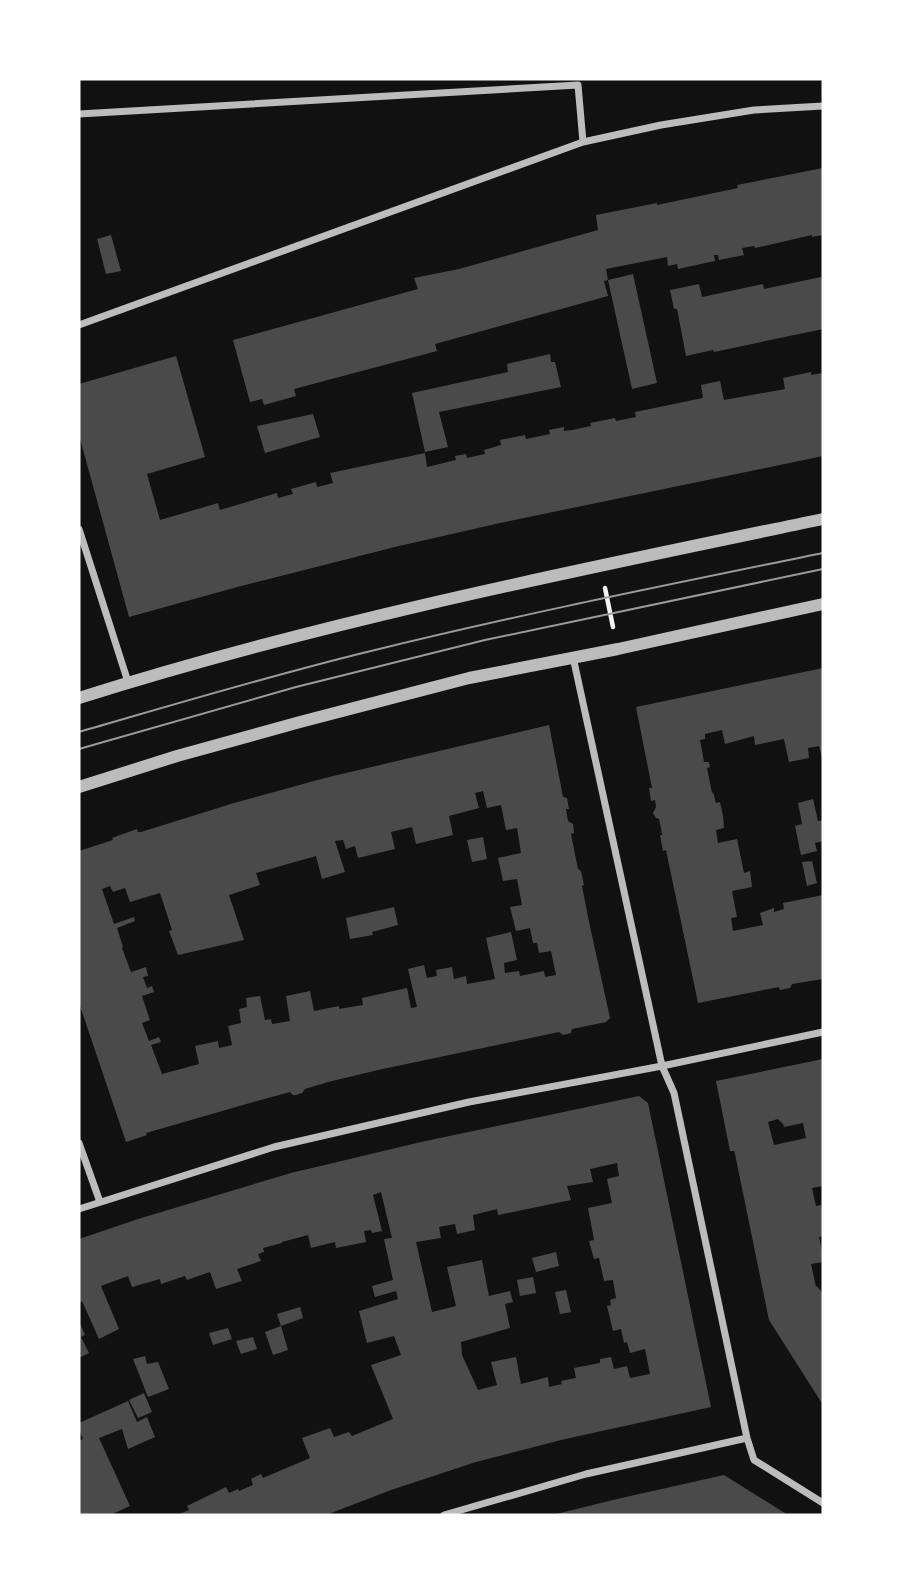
<svg xmlns="http://www.w3.org/2000/svg" width="902" height="1594" font-family="Georgia,serif">
	<style>
		.building { fill: #4a4a4a; fill-rule: evenodd }
		.lines { fill: none; stroke-linecap: round; stroke-linejoin: round }
		.path { stroke: #f5f5f5; stroke-width: 4.5 }
		.minor { stroke: #bcbcbc; stroke-width: 7 }
		.tertiary { stroke: #bcbcbc; stroke-width: 12 }
		.tram { stroke: #9a9a9a; stroke-width: 2 }
	</style>
	<rect width="100%" height="100%" fill="#111"/>
	<path class="building" d="M823,168V235L812,237V235L755,248L754,246L742,248L744,255L719,260L718,255H714L715,261L678,269L677,264L668,266L667,257L606,269L608,280L604,281L608,296L435,344L437,351L294,389L296,396L264,405L262,399L250,402L233,340L418,289L414,278L459,269L598,230L596,215L657,203V205L738,188L737,185Z
		M111,235L121,271L106,274L97,239Z
		M633,274L657,383L632,389L608,280Z
		M821,277V279H823V329L714,352L713,350L686,356L677,309H674L670,290L699,284L702,297L763,284L764,289Z
		M550,354L551,362H555L561,387L439,412L448,447L425,452L412,393L508,372L507,364Z
		M176,356L205,457L147,474L160,520L218,503L220,510L277,493L278,498L293,494L291,489L316,482L317,487L333,483L330,473L425,453L427,467L456,460L455,456L466,454L467,458L485,454L484,450L501,445L500,440L525,435L526,439L550,434L549,430L564,427V431L572,430L591,426L590,423L615,418L616,421L636,417L635,412L703,398L701,385L720,381L724,400L785,389L783,378L811,372V375L823,373V456L500,523L399,546L241,586L129,617L79,435V384Z
		M313,414L320,437L265,453L257,426Z
		M823,668V762L819,746L808,748L809,758L789,762L784,739L755,745L754,736L725,744L722,730L705,734V739L700,740L704,762H709L710,767L707,768L712,793L713,792L716,803L720,802L723,816L724,828L716,830L718,843L737,839L744,873L750,871L752,887L732,891L737,917L731,918L733,931L763,925L760,913L774,908V912L784,909L783,903L823,895V979L792,984L790,988L780,990L779,987L698,1003L666,850L663,851L660,835H662L661,828L659,819L656,818L653,813L656,807L655,800L651,801L649,788H652L636,707Z
		M549,725L563,797L567,798L569,809H566L568,821L573,824L574,833L571,834L578,869L581,871L584,885L582,886L588,917L610,1018L606,1022L572,1029L571,1033L563,1035L559,1032L378,1070L328,1082L305,1089L302,1093L296,1095H293L290,1092L257,1101L146,1133L147,1135L126,1142L79,1003V851L113,840L112,838L137,829L138,832H141L234,803L325,778ZM483,791L487,808L501,805L506,830L517,828L521,853L498,858L503,881L517,879L522,905L510,907L516,931L530,928L533,943H537L539,953L551,951L556,975L545,977L544,971L520,976L519,971L505,973L504,963L517,960L511,932L486,938L495,979L467,984L466,976L454,979L452,967L436,970L437,976L427,978L424,965L408,969L417,1007L411,1008L407,988L362,998L363,1005L339,1009V1006L314,1011L310,991L286,996L290,1021L272,1024L271,1019L265,1020L260,996L246,998L247,1007L239,1009L241,1023L228,1026L232,1045L219,1048L218,1041L195,1046L199,1064L162,1074L151,1045L161,1042L159,1037L149,1041L142,1023L150,1020L142,996L154,992L152,986L147,988L143,977L148,976L146,967L131,972L122,948L123,947L117,928L135,921L134,917L114,924L102,889L110,886L113,892L125,888L130,902L160,893L172,930L169,931L178,955L244,940L229,895L260,885L256,873L316,856L322,879L345,872L335,841L343,840L346,849L355,846L358,858L395,849L391,832L412,827L416,844L453,835L449,816L479,808L475,793Z
		M813,799L818,821L823,820V841L815,843L817,851L801,855L795,826L802,824L798,803Z
		M483,837L487,859L472,862L467,840Z
		M812,861L817,883L807,886L802,862Z
		M394,907L398,925L372,932L373,935L350,939L346,918Z
		M823,1059V1186L812,1188L816,1206L821,1205L823,1215V1236L819,1237L823,1255V1262L811,1264L816,1287L817,1286L823,1294V1405L769,1320L735,1154L734,1151H730L716,1081ZM778,1119L783,1124L784,1127L803,1123L806,1138L774,1145L768,1122Z
		M639,1096L648,1103L711,1407L561,1440L476,1462L391,1490L326,1515H177L189,1510L187,1506L226,1487L229,1493L238,1489L239,1491L253,1485L251,1479L261,1474L263,1478L310,1458L302,1438L330,1428L334,1437L349,1432L352,1436L393,1419L371,1365L401,1355L394,1336L367,1343L359,1311L398,1299L396,1291L375,1297L372,1286L393,1280L384,1239L392,1238L381,1192L373,1195L382,1231L372,1233L371,1230L364,1231L366,1242L336,1248L335,1242L311,1248L308,1235L282,1242V1243L263,1248L264,1252L258,1254L261,1261L237,1269L242,1281L216,1289L210,1272L187,1280L185,1276L161,1284L160,1279L132,1287L128,1276L101,1286L119,1329L99,1339L82,1301L79,1303V1239L138,1219L291,1173L421,1142ZM617,1163L619,1176L607,1179L612,1203L588,1208L594,1240L589,1241L594,1259L599,1258L604,1281L613,1280L616,1298L610,1300L611,1305L607,1306L613,1331L621,1329L624,1343L627,1342L630,1353L645,1349L650,1374L630,1378L627,1366L614,1369L611,1357L600,1359V1363L574,1368L576,1378L561,1381L562,1384L549,1387L548,1377L521,1384L516,1357L491,1362L497,1385L478,1390L462,1355L461,1342L510,1328L505,1304L513,1302L510,1291L489,1296L482,1260L447,1267L456,1306L432,1312L416,1242L441,1238L439,1227L455,1224L457,1234L475,1230L473,1215L497,1209L498,1215L571,1200L567,1186L593,1182L590,1169Z
		M556,1252L559,1266L536,1272L532,1258Z
		M533,1277L536,1293L520,1296L517,1280Z
		M566,1290L571,1312L560,1314L555,1292Z
		M300,1307L303,1318L281,1326L277,1314Z
		M79,1321L85,1335L81,1337L89,1353L79,1358Z
		M281,1326L288,1350L273,1355L265,1332Z
		M228,1328L232,1339L213,1345L209,1333Z
		M253,1337L257,1349L241,1354L236,1341Z
		M145,1356L147,1364L158,1362L169,1389L148,1397L133,1359Z
		M144,1393L152,1412L138,1418L129,1400Z
		M128,1401L137,1422L147,1417L155,1437L128,1449L122,1429L99,1438L130,1506L110,1515H79V1441L83,1439L79,1429V1423Z
		M724,1475L788,1515H552L617,1499Z"/>
	<g class="lines">
		<path class="path" d="M605,588L613,627"/>
		<path class="minor" d="M79,114L578,85L583,142
			M79,325L583,142L661,125L754,110L823,106
			M79,529L128,682
			M573,657L662,1066L674,1093L747,1438L754,1460L823,1503
			M79,1143L100,1202
			M79,1209L274,1147L469,1102L662,1066L823,1032
			M444,1515L586,1474L747,1438"/>
		<path class="tertiary" d="M79,698C323,621 573,571 823,519
			M79,787L177,756L300,722L469,678L618,649L823,604"/>
		<path class="tram" d="M79,732C176,704 272,675 371,651C521,614 672,584 823,553
			M79,749L296,687L485,640L823,569"/>
	</g>
	<rect width="902" height="1594" fill="none" stroke="#ffffff" stroke-width="161"/>
</svg>
